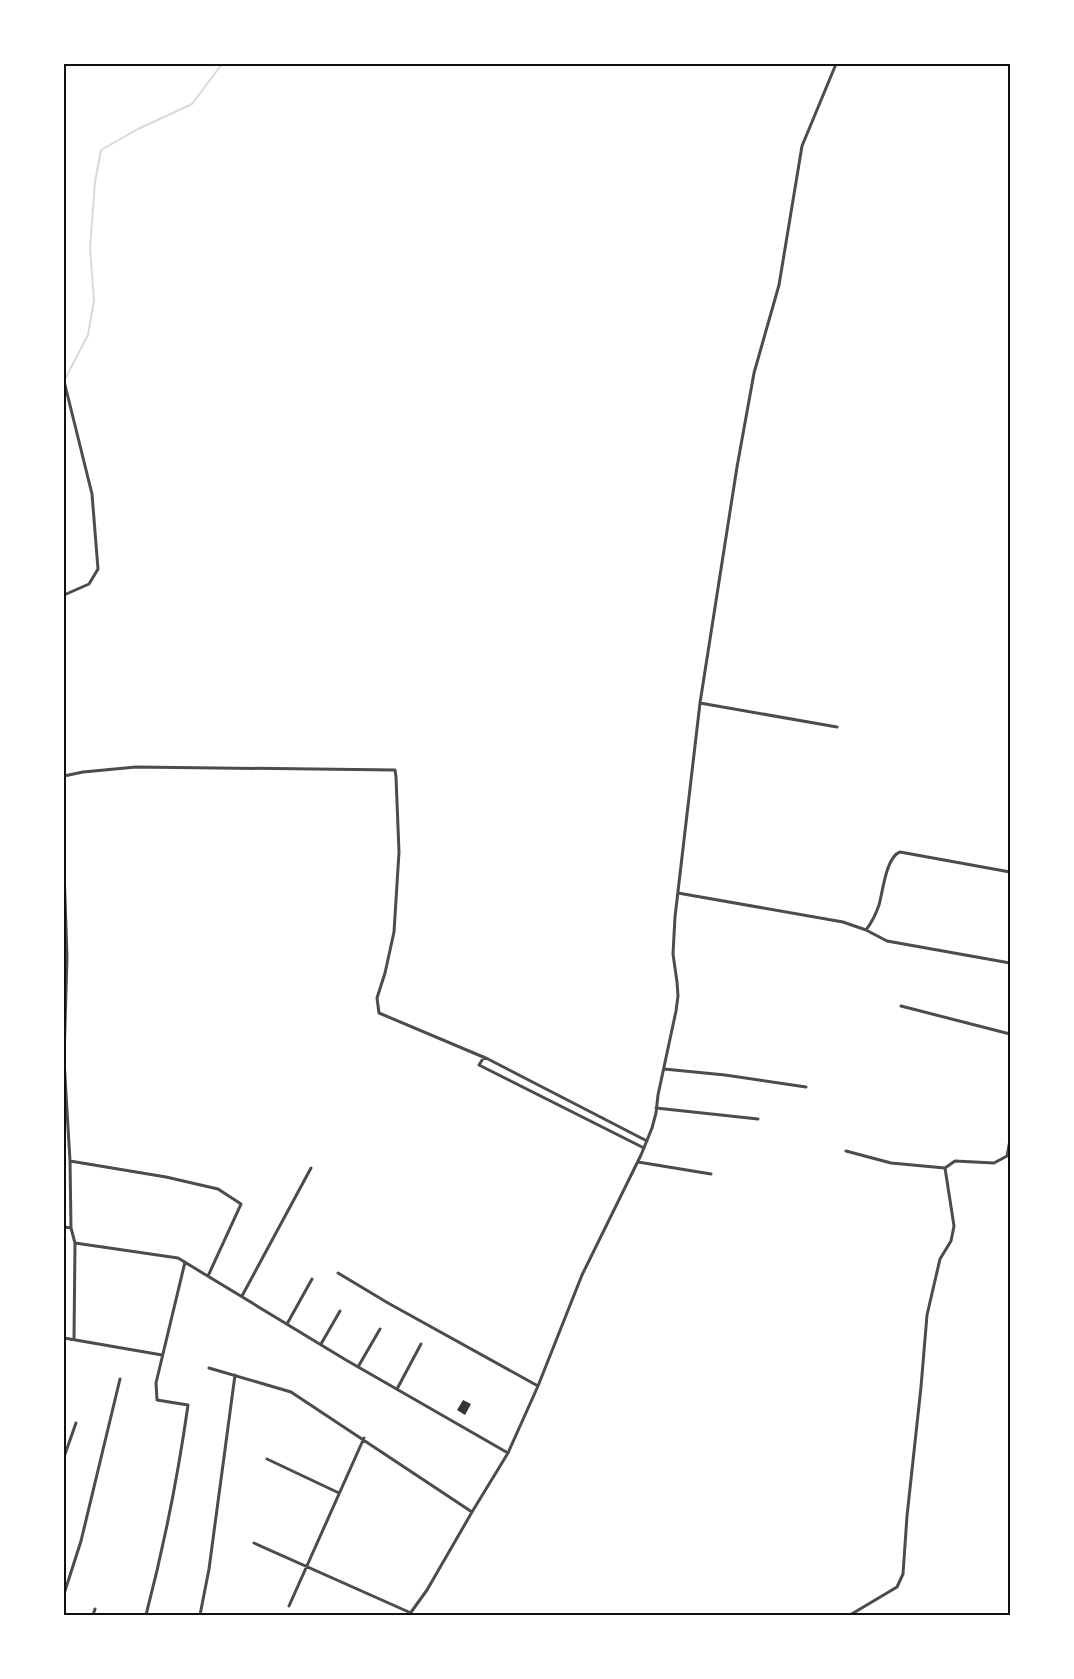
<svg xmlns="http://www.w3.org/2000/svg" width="1074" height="1679" font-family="'Alegreya Sans',sans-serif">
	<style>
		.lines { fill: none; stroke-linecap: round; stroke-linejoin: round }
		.stream { stroke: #d9d9d9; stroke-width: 2 }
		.building { fill: #353535 }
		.minor { stroke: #4c4c4c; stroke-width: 3 }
		.neatline { fill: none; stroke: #111; stroke-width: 2 }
	</style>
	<rect width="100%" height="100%" fill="#fff"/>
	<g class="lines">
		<path class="stream" d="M64,381L88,335L94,300L90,248L95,182L101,150L138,129L192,104L222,64"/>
	</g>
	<path class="building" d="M463,1400L471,1404L465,1415L457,1410Z"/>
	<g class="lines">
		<path class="minor" d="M64,381L92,494L98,569L89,584L64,595
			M700,703L837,727
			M64,776L83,772L136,767L395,770L396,777L399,852L394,932L385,973L377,998L379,1013L488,1059L647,1141
			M64,869L67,957L64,1059
			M678,893L843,922L866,930L887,941L1010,963
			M866,930C872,922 876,914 879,905C883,891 886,857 900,852L1010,872
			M901,1006L1010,1034
			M484,1057L479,1065L644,1148
			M64,1060L70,1161L71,1228L75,1243L74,1340
			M664,1069L725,1075L806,1087
			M656,1108L758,1119
			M846,1151L891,1163L945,1168
			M70,1161L166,1177L218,1189L241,1204L208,1276
			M638,1162L711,1174
			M64,1227L71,1228
			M75,1243L178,1258L346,1360L508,1453
			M338,1273L388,1303L538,1386
			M242,1296L311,1168
			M287,1324L312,1279
			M64,1338L162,1355
			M321,1344L340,1311
			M358,1367L380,1329
			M209,1368L291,1392L472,1512
			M397,1389L421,1344
			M64,1457L76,1423
			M267,1459L339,1493
			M254,1543L411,1613
			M64,1594L81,1541L120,1379
			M289,1606L364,1438
			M93,1615L95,1609
			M146,1615C164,1546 178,1476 188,1405L157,1400L156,1383L185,1262
			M200,1615L209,1569L235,1375
			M409,1615L427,1590L472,1512L508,1453L538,1386L582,1275L641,1155L652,1128L656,1113L658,1095L676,1011L678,996L677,982L673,954L675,917L700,703L737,467L754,373L779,285L802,146L836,64
			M850,1615L897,1587L903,1574L907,1516L921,1387L927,1315L940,1259L951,1241L954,1226L945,1168L955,1161L994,1163L1007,1156L1010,1140"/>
	</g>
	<rect width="1074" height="1679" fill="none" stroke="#ffffff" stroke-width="130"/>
	<rect x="65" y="65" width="944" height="1549" class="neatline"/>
</svg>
